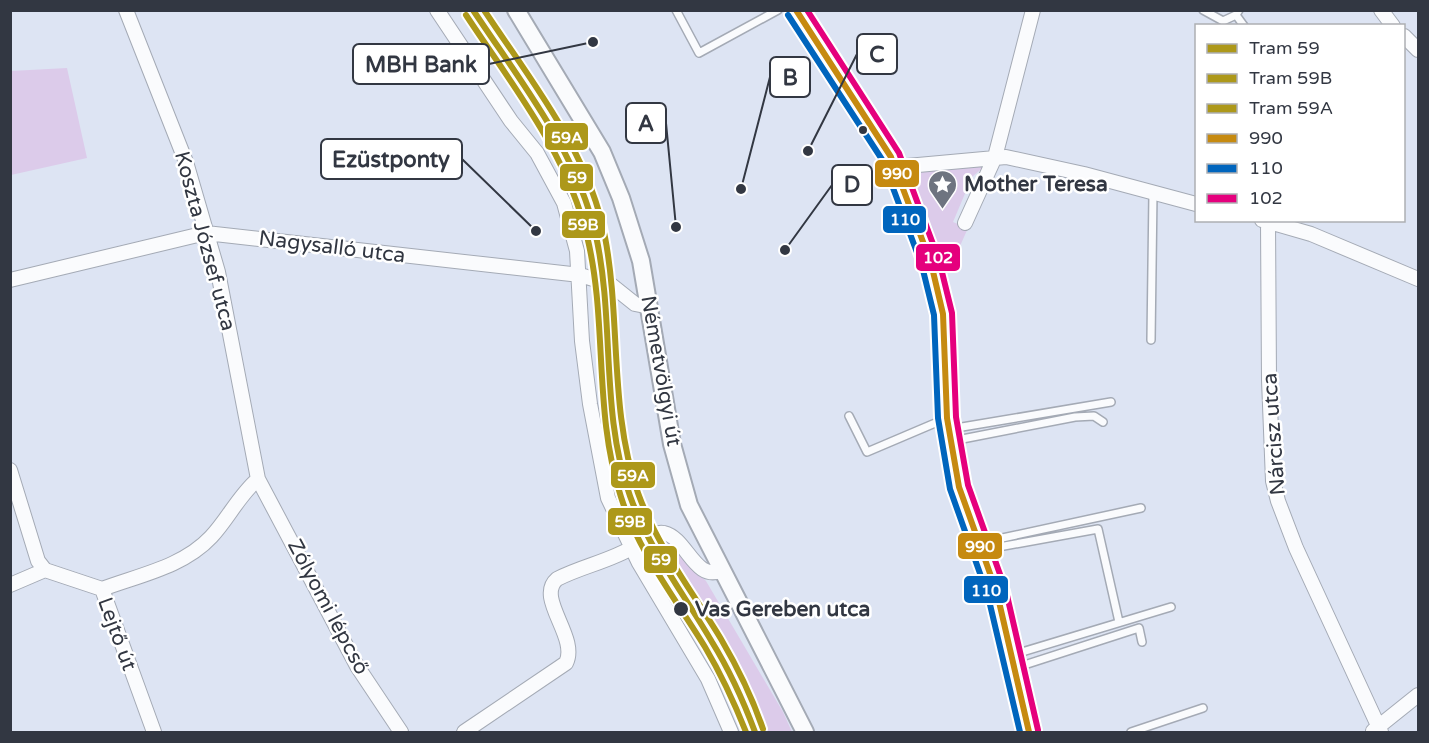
<svg xmlns="http://www.w3.org/2000/svg" width="1429" height="743" font-family="'Varela Round',sans-serif">
	<style>
		.green { fill: #dccbea }
		.lines { fill: none; stroke-linecap: round; stroke-linejoin: round }
		.service-casing { stroke: #a4aab5; stroke-width: 10 }
		.minor-casing { stroke: #a4aab5; stroke-width: 16 }
		.tertiary-casing { stroke: #a4aab5; stroke-width: 20 }
		.service { stroke: #fafbfd; stroke-width: 7 }
		.minor { stroke: #fafbfd; stroke-width: 14 }
		.tertiary { stroke: #fafbfd; stroke-width: 16 }
		.bus-1-casing { stroke: #fff; stroke-width: 10 }
		.bus-2-casing { stroke: #fff; stroke-width: 10 }
		.bus-3-casing { stroke: #fff; stroke-width: 10 }
		.bus-1 { stroke: #c68a10; stroke-width: 6 }
		.bus-2 { stroke: #0065bd; stroke-width: 6 }
		.bus-3 { stroke: #e5007d; stroke-width: 6 }
		.tram-1-casing { stroke: #fff; stroke-width: 10 }
		.tram-2-casing { stroke: #fff; stroke-width: 10 }
		.tram-3-casing { stroke: #fff; stroke-width: 10 }
		.tram-1 { stroke: #ad981a; stroke-width: 6 }
		.tram-2 { stroke: #ad981a; stroke-width: 6 }
		.tram-3 { stroke: #ad981a; stroke-width: 6 }
		.bus-dot { fill: #323742; stroke: #fff; stroke-width: 2 }
		.labels { text-anchor: middle; dominant-baseline: central; stroke-width: 5; stroke-linejoin: round; paint-order: stroke }
		.poi-label { font-size: 21px; font-weight: bold; fill: #323742; stroke: #fff; text-anchor: start }
		.street-label { font-size: 21px; fill: #323742; stroke: #fff }
		.stop-label { font-size: 21px; font-weight: bold; fill: #323742; stroke: #fff; text-anchor: start }
		.leader { fill: none; stroke: #323742; stroke-width: 2 }
		.callout-dot { fill: #323742; stroke: #fff; stroke-width: 2 }
		.callout { fill: #fff; stroke: #323742; stroke-width: 2 }
		.callout-label { font-size: 22px; text-anchor: middle; font-weight: bold; fill: #323742 }
		.line-badge { stroke: #fff; stroke-width: 2 }
		.badge-label { font-size: 16px; text-anchor: middle; font-weight: bold; fill: #fff }
	</style>
	<rect width="100%" height="100%" fill="#dde4f3"/>
	<path class="green" d="M67,68L87,158L11,175V71Z
		M995,157L972,177L953,222L968,228L956,255L931,263L896,167Z
		M670,546L706,581L783,712L792,732H764L755,706L670,556Z"/>
	<g class="lines">
		<defs>
			<path id="service" d="M676,10L699,53L778,10
				M1203,10L1223,21L1236,15
				M1239,10L1236,15L1244,26
				M1151,340L1153,193
				M849,416L867,452L947,418
				M950,429L1111,402
				M952,441L1075,417L1094,416L1103,422
				M979,543L1141,508
				M982,550L1098,529L1119,622
				M1012,655L1171,607
				M1015,668L1139,628L1142,642
				M1131,732L1203,708"/>
			<path id="minor" d="M126,10L186,162L218,272L258,479L357,666L401,732
				M437,10L511,121L537,153L564,203L577,251L582,341L590,404L608,498L639,563L708,679L731,732
				M1381,10L1393,26
				M1404,36L1418,50
				M896,167L1006,157L1084,174L1196,204
				M1262,220L1311,234L1418,279
				M1268,222L1269,380L1273,481L1278,501L1296,548L1381,732
				M965,223L995,157L1033,10
				M10,280L206,233L580,275L610,284L635,304L650,307
				M10,470L38,561L45,570L102,589
				M10,585L45,570
				M102,589C139,575 183,567 211,537C228,519 239,495 258,479
				M102,589L154,732
				M1373,731L1418,695
				M464,732L566,663C579,637 535,598 557,579C582,566 611,561 635,546C643,541 653,531 664,533C687,538 695,583 722,570"/>
			<path id="tertiary" d="M516,10L602,152L621,198L641,261L672,444L689,505L805,732
				M796,10L891,157L931,263L943,314L947,418L954,463L959,487L997,593L1029,732"/>
		</defs>
		<use href="#service" class="service-casing"/>
		<use href="#minor" class="minor-casing"/>
		<use href="#tertiary" class="tertiary-casing"/>
		<use href="#service" class="service"/>
		<use href="#minor" class="minor"/>
		<use href="#tertiary" class="tertiary"/>
		<defs>
			<path id="bus-1" d="M796,10L891,157L931,263L943,314L947,418L959,487L997,593L1029,732"/>
			<path id="bus-2" d="M788,15L883,161L922,266L934,315L938,418L950,489L988,596L1020,732"/>
			<path id="bus-3" d="M807,10L899,153L939,260L952,313L956,417L968,485L1006,591L1038,730"/>
		</defs>
		<use href="#bus-1" class="bus-1-casing"/>
		<use href="#bus-2" class="bus-2-casing"/>
		<use href="#bus-3" class="bus-3-casing"/>
		<use href="#bus-1" class="bus-1"/>
		<use href="#bus-2" class="bus-2"/>
		<use href="#bus-3" class="bus-3"/>
		<defs>
			<path id="tram-1" d="M473,10C520,81 577,151 596,236C615,322 600,413 630,496C649,549 684,594 712,642C730,671 743,700 755,732"/>
			<path id="tram-2" d="M466,15C512,85 567,153 587,236C608,322 593,412 621,497C638,551 675,598 705,647C721,674 734,702 746,732"/>
			<path id="tram-3" d="M484,10C531,81 589,152 605,237C621,321 609,411 638,493C657,546 692,591 721,639C738,668 752,697 763,729"/>
		</defs>
		<use href="#tram-1" class="tram-1-casing"/>
		<use href="#tram-2" class="tram-2-casing"/>
		<use href="#tram-3" class="tram-3-casing"/>
		<use href="#tram-1" class="tram-1"/>
		<use href="#tram-2" class="tram-2"/>
		<use href="#tram-3" class="tram-3"/>
	</g>
	<defs>
		<symbol id="sight-pin" viewBox="-11 -11 22 30"><path d="M0 17L-7.5 6A9.5 9.5 0 1 1 7.5 6Z" fill="#6e7480" stroke="#fff"/><path d="M0-6L1.8-2.2L6-1.7L2.9 1.2L3.7 5.4L0 3.3L-3.7 5.4L-2.9 1.2L-6-1.7L-1.8-2.2Z" fill="#fff"/></symbol>
	</defs>
	<g fill-rule="evenodd">
		<use href="#sight-pin" x="926" y="168" width="33" height="45"/>
	</g>
	<g class="bus-dot">
		<circle cx="863" cy="130" r="5"/>
		<circle cx="681" cy="609" r="8"/>
	</g>
	<g class="labels">
		<g class="poi-label">
			<text x="964" y="184">Mother Teresa</text>
		</g>
		<g class="street-label">
			<text transform="translate(205 241) rotate(75)">Koszta József utca</text>
			<text transform="translate(332 247) rotate(7)">Nagysalló utca</text>
			<text transform="translate(661 371) rotate(80)">Németvölgyi út</text>
			<text transform="translate(1274 434) rotate(-94)">Nárcisz utca</text>
			<text transform="translate(328 607) rotate(62)">Zólyomi lépcső</text>
			<text transform="translate(117 634) rotate(70)">Lejtő út</text>
		</g>
		<g class="stop-label">
			<text x="695" y="609">Vas Gereben utca</text>
		</g>
	</g>
	<path class="leader" d="M808 151L857 54M593 42L489 64M741 189L770 77M676 227L666 123M536 231L462 159M785 250L832 185"/>
	<g class="callout-dot">
		<circle cx="808" cy="151" r="6"/>
		<circle cx="593" cy="42" r="6"/>
		<circle cx="741" cy="189" r="6"/>
		<circle cx="676" cy="227" r="6"/>
		<circle cx="536" cy="231" r="6"/>
		<circle cx="785" cy="250" r="6"/>
	</g>
	<g class="callout">
		<rect x="857" y="34" width="40" height="40" rx="6"/>
		<rect x="353" y="44" width="136" height="40" rx="6"/>
		<rect x="770" y="57" width="40" height="40" rx="6"/>
		<rect x="626" y="103" width="40" height="40" rx="6"/>
		<rect x="321" y="139" width="141" height="40" rx="6"/>
		<rect x="832" y="165" width="40" height="40" rx="6"/>
	</g>
	<g class="callout-label">
		<text x="877" y="62">C</text>
		<text x="421" y="72">MBH Bank</text>
		<text x="790" y="85">B</text>
		<text x="646" y="131">A</text>
		<text x="391" y="167">Ezüstponty</text>
		<text x="852" y="192">D</text>
	</g>
	<g class="line-badge">
		<rect x="544" y="122" width="45" height="29" rx="6" fill="#ad981a"/>
		<rect x="874" y="159" width="46" height="29" rx="6" fill="#c68a10"/>
		<rect x="559" y="163" width="35" height="29" rx="6" fill="#ad981a"/>
		<rect x="882" y="205" width="45" height="29" rx="6" fill="#0065bd"/>
		<rect x="561" y="210" width="45" height="29" rx="6" fill="#ad981a"/>
		<rect x="915" y="243" width="46" height="29" rx="6" fill="#e5007d"/>
		<rect x="610" y="461" width="46" height="28" rx="6" fill="#ad981a"/>
		<rect x="607" y="507" width="46" height="29" rx="6" fill="#ad981a"/>
		<rect x="957" y="532" width="46" height="28" rx="6" fill="#c68a10"/>
		<rect x="643" y="545" width="35" height="29" rx="6" fill="#ad981a"/>
		<rect x="963" y="575" width="46" height="29" rx="6" fill="#0065bd"/>
	</g>
	<g class="badge-label">
		<text x="567" y="143">59A</text>
		<text x="897" y="179">990</text>
		<text x="577" y="183">59</text>
		<text x="905" y="225">110</text>
		<text x="583" y="230">59B</text>
		<text x="938" y="263">102</text>
		<text x="633" y="481">59A</text>
		<text x="630" y="527">59B</text>
		<text x="980" y="552">990</text>
		<text x="661" y="565">59</text>
		<text x="986" y="596">110</text>
	</g>
	<rect width="1429" height="743" fill="none" stroke="#323742" stroke-width="24"/>
	<rect x="1195" y="24" width="210" height="198" fill="#ffffff" stroke="#adafb3" stroke-width="1.5"/>
	<rect x="1207" y="44" width="30" height="9" fill="#ad981a" stroke="#adafb3" stroke-width="1.5"/>
	<text x="1249" y="54" font-size="18" fill="#323742">Tram 59</text>
	<rect x="1207" y="74" width="30" height="9" fill="#ad981a" stroke="#adafb3" stroke-width="1.5"/>
	<text x="1249" y="84" font-size="18" fill="#323742">Tram 59B</text>
	<rect x="1207" y="104" width="30" height="9" fill="#ad981a" stroke="#adafb3" stroke-width="1.5"/>
	<text x="1249" y="114" font-size="18" fill="#323742">Tram 59A</text>
	<rect x="1207" y="134" width="30" height="9" fill="#c68a10" stroke="#adafb3" stroke-width="1.5"/>
	<text x="1249" y="144" font-size="18" fill="#323742">990</text>
	<rect x="1207" y="164" width="30" height="9" fill="#0065bd" stroke="#adafb3" stroke-width="1.5"/>
	<text x="1249" y="174" font-size="18" fill="#323742">110</text>
	<rect x="1207" y="194" width="30" height="9" fill="#e5007d" stroke="#adafb3" stroke-width="1.5"/>
	<text x="1249" y="204" font-size="18" fill="#323742">102</text>
</svg>
